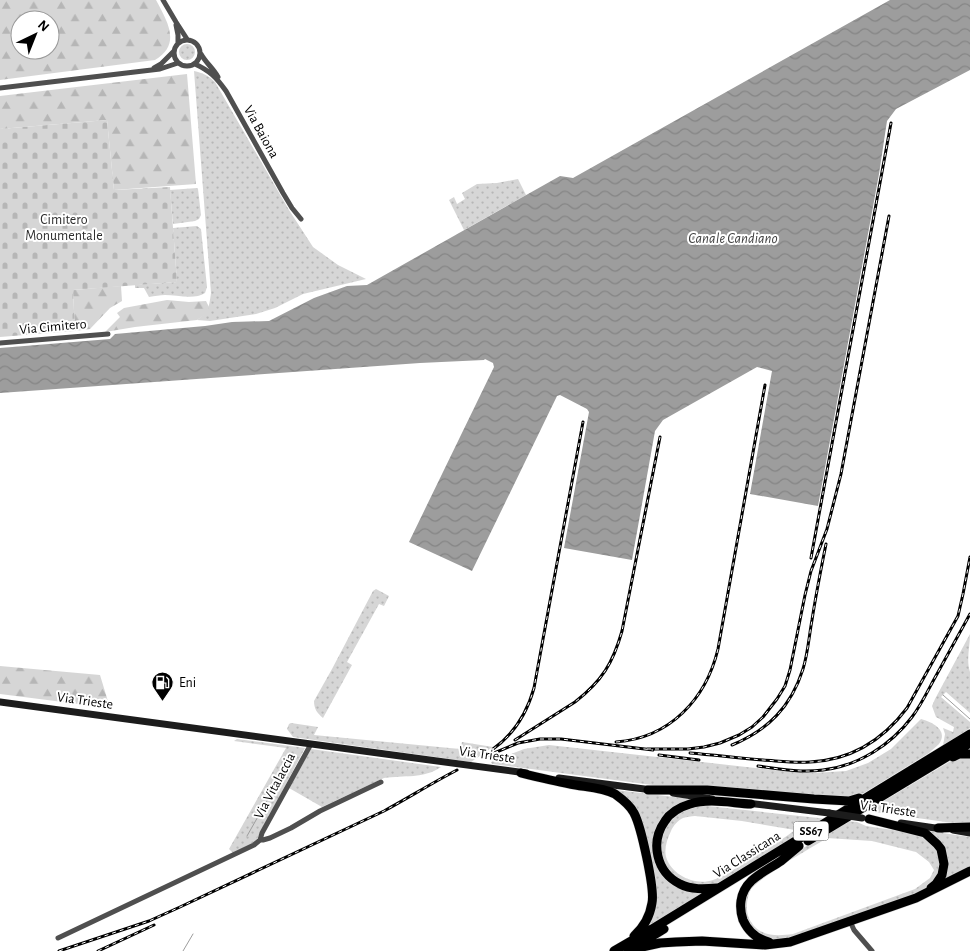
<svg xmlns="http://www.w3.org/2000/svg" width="970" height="951" font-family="'Alegreya Sans',sans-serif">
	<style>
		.grass { fill: url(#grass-dots); fill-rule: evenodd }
		.forest { fill: url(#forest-firs); fill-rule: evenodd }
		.cemetery { fill: url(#cemetery-stones) }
		.water { fill: url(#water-waves) }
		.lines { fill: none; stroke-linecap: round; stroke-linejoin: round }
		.stream { stroke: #9d9d9d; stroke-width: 1 }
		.highway-casing { stroke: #dbdbdb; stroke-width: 10 }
		.street { stroke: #4f4f4f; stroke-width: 5 }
		.secondary { stroke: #1c1c1c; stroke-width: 7 }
		.highway { stroke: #000; stroke-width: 9 }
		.rail-casing { stroke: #000; stroke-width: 3 }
		.rail { stroke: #fff; stroke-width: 1; stroke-dasharray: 4; stroke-linecap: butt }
		.secondary-bridge { stroke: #1c1c1c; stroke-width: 7 }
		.labels { text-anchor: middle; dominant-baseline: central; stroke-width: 4; stroke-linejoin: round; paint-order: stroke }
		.shield { fill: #fff; stroke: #4c4c4c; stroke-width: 1 }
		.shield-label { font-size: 12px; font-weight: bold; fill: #000 }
		.street-label { font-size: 14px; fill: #000; stroke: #fff }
		.park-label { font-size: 14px; fill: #2d2d2d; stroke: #fff }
		.poi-label { font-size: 14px; fill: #000; stroke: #fff; text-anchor: start }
		.water-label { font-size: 15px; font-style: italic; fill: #3e3e3e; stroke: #fff }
	</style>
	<defs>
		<pattern id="grass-dots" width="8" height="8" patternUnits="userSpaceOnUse" patternTransform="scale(1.25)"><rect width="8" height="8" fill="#d6d6d6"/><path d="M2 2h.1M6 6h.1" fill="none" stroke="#b6b6b6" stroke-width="1.8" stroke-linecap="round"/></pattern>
		<pattern id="forest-firs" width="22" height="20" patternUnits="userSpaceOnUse" patternTransform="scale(1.25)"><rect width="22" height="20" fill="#d6d6d6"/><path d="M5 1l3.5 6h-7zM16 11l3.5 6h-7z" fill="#b6b6b6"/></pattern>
		<pattern id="cemetery-stones" width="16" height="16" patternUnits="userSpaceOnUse" patternTransform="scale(1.25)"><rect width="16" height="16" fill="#d6d6d6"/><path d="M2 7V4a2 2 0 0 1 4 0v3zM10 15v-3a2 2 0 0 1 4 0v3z" fill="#b6b6b6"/></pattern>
		<pattern id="water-waves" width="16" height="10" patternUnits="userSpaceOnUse" patternTransform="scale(1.25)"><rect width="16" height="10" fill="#9d9d9d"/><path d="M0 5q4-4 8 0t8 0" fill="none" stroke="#858585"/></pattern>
	</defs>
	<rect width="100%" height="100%" fill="#fff"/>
	<path class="grass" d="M179 52a8 8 0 1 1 16 0a8 8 0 1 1-16 0Z
		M194,71C203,73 209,76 215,82L289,210L313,247L338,265L366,279L303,294L275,308L256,314L210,321L197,320C209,312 209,307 211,293Z
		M518,179L526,195L464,230L449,200L454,197L457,204L465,199L462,193L477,184L497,183Z
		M197,188L198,189L201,215L199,219L195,221L173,224L170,190Z
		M197,226L201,229L207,287L205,293C195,300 177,295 165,295C160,295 155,296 149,297L144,288H135V285L177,282L173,228Z
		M376,589L389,596L384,606L379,604L347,662L352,665L323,718C317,713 314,709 314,701L332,669L373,591Z
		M970,634C970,647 966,660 970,672V713L946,692L941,697L970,722V728L943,746L945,734L943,728L953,732L954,727L936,717L932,706L935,699Z
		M921,719C931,722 949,729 939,744C936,747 932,750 929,753L864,793L855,796L846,797L689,785L660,786L492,764L491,762L524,749L549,745L783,771L813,773L846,771L868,763L891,749Z
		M291,723L318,727L314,735L460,749L462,742L493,747L471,762L293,737L287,729L289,724Z
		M237,739L305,748L257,839L254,843L233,853L229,849L286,748L234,741Z
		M311,749L441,767C424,779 404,775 384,778L322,807L289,788Z
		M961,756H970V824H960L867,811L949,762Z
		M616,790L691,799C670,807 666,814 656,832L664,874L710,891L644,930L652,916L644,834Z
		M698,805L828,819L724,880L710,886L690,885L672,874L660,856V837L673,816ZM695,816L742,821L795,830C781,841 764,850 750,859C738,866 726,876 713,880C696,886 672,876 666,857C664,849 667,839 671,831C673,826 678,820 683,818C687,817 691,816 695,816Z
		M846,821L857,822L866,826L920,834L937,847L942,865L938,878L923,891L794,937L772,940L761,937L746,921L744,899L746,892L767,871ZM827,838L872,841L916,852L929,862L934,870L930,878L915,889L793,934C778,936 760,937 751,922C745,913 746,899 751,889C756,883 763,879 769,874C787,861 808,850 827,838Z
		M929,831L970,837V868L940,885L943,846L937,837Z"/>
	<path class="forest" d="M0,0H156C167,21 182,44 155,60L0,80ZM20,20H50V50H20Z
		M187,74L196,184L114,190L107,120L0,129V96Z
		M121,286L122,301L110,308L90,329L75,331L73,290Z
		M167,300L189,302L206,301L209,307L206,314L197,320L135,327L105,332L120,317L117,313L124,308Z
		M0,666L100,675L110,708L0,694Z"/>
	<path class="cemetery" d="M107,120L114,190L170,187L177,282L73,290L75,331L0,337V129Z"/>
	<path class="water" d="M890,0H970V70L896,109L887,121L879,174L818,506L750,494L772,371L757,367L663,420L655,431L632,560L564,548L589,412L587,409L560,395L557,396L472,571L409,542L494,367L493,363L485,359L484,360L420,363L0,393V348L110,339L115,334L205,326L232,322L269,321L314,298L347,286L367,285L560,176L573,178Z"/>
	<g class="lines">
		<path class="stream" d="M943,695L970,719
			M247,836L285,769
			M183,951L193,934"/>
		<defs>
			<path id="highway" d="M953,757L959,754H970
				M521,773C537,777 553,781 570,784C584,787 602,787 615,794C622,799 630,805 634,813C641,826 655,889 652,903C650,916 644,927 634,936
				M648,790H707L814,799L849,801L859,798
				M869,819L925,833L937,844L941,849L944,864L942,875L936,884L931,888
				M938,828L970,827
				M808,841L970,743
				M717,888C705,889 691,890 680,884C656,872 650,842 665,821C670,813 680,807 690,804C709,798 731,803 751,804
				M769,942C757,939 748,931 743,920C741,914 740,908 741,901C744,879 765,872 781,861C787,856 793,851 799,846
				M638,948L660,943L676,942L702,941L765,945L790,942L916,898L970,871
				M614,951L652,929L970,734
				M628,951L664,929"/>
		</defs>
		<use href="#highway" class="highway-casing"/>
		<path class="street" d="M163,0L176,22L187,39
			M176,25L178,35V43
			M174 53a13 13 0 1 1 26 0a13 13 0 1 1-26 0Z
			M201,54C206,63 213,68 218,77
			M195,64C210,71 216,77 226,91L283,193L292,208L301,219
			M154,68L161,64L174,51
			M0,88L160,69L178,63
			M0,343L108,334
			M260,840L262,833L311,744
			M850,921L854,930L872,951
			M58,938L254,845L260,840H263L270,838L291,828L320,811L381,782"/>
		<path class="secondary" d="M0,702L526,773
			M559,778L652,790
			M673,793L712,799
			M747,803L829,813
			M901,823L942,829
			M953,830L970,833"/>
		<use href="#highway" class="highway"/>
		<defs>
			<path id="rail" d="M811,558L891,123
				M515,740L575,702C602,681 613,663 622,631L660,437
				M616,742C670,738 706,699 718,649L765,385
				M732,745C768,730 791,707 803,669C808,653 809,636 812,620C816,594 821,569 826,544
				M493,749C514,734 527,713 534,688L583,422
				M647,749H688L704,747L720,743L739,735L752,727L763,717L777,699L785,686L790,670L805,595L811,571L827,529L841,474L889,216
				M690,753C714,755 739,758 763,760C779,761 794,763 810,762C851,760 883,740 907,708L958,616L963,594L970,557
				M659,755L699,760
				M487,756L518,743L540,739H561L653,750
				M758,766C779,769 801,773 823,770C858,766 891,745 912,717C922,704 929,688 937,674C948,654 959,634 970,614
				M59,951L149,921L180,907L384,811C408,798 432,783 457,770
				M98,951L154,925"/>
		</defs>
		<use href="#rail" class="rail-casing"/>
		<use href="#rail" class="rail"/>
		<path class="secondary-bridge" d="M829,813L862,818"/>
	</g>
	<defs>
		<symbol id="fuel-pin" viewBox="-11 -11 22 30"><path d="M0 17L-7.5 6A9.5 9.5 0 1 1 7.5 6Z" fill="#000" stroke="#fff"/><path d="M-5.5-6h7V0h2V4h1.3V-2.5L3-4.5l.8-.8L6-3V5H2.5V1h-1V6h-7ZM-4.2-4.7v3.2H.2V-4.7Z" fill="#fff"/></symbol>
	</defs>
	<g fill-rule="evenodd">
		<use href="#fuel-pin" x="150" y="670" width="25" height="34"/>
	</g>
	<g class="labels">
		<rect class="shield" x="793.5" y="821.5" width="35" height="19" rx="4"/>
		<g class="shield-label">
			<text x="811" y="831">SS67</text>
		</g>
		<g class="street-label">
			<text transform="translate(261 132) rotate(61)">Via Baiona</text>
			<text transform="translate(53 327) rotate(-5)">Via Cimitero</text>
			<text transform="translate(85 701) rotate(8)">Via Trieste</text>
			<text transform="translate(487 755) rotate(8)">Via Trieste</text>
			<text transform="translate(275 786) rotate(-62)">Via Vitalaccia</text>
			<text transform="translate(888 809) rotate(8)">Via Trieste</text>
			<text transform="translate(747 855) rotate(-32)">Via Classicana</text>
		</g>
		<g class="park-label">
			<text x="64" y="220">Cimitero<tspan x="64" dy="16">Monumentale</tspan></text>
		</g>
		<g class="poi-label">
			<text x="179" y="683">Eni</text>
		</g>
		<g class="water-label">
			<text x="733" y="238">Canale Candiano</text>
		</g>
	</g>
	<g transform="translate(35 35) rotate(43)"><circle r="24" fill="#ffffff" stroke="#999999"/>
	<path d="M0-4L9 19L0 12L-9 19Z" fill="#000000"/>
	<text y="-8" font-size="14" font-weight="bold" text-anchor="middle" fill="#000000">N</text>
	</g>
</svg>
